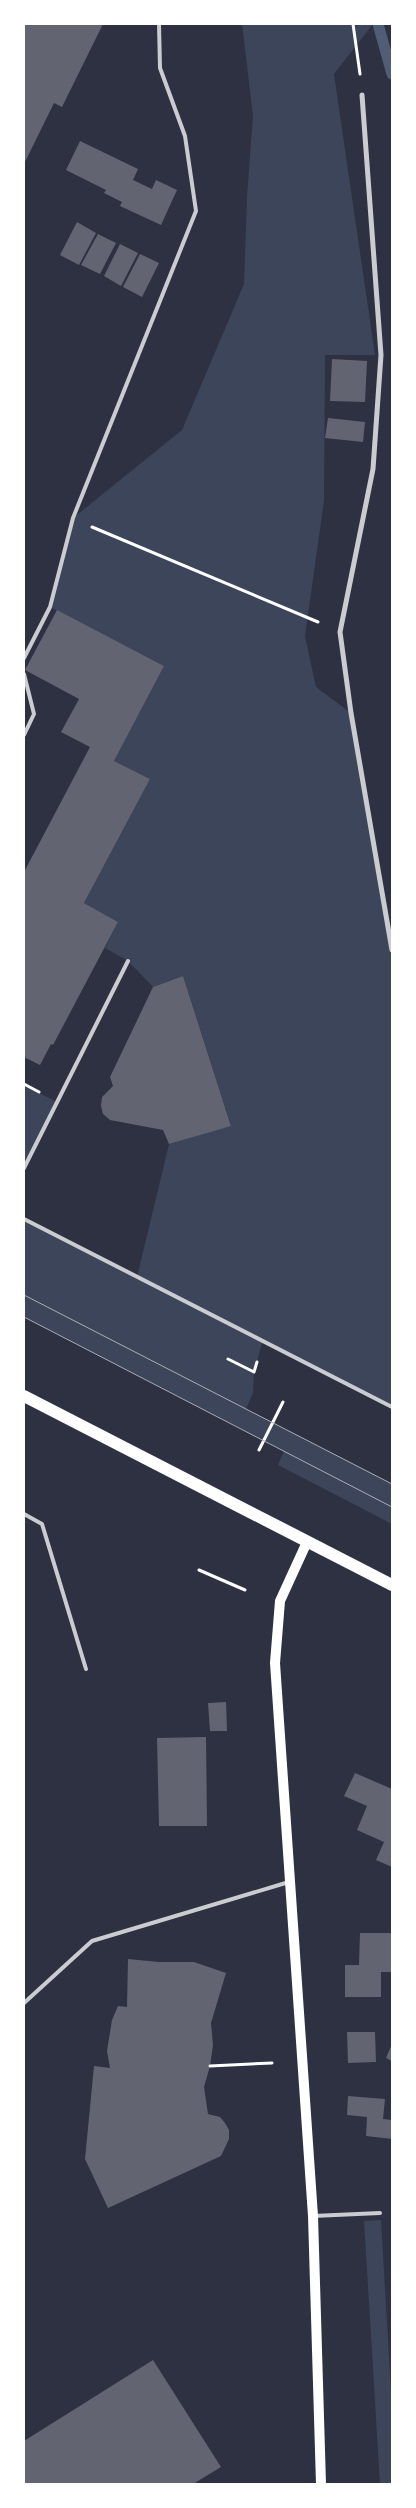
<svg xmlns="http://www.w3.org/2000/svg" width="416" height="2508" font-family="'Source Sans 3',sans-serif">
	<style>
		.green { fill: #3c4559 }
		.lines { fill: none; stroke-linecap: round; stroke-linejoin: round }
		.stream { stroke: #4f5d75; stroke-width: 11 }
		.building { fill: #626471 }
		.path { stroke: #fff; stroke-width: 3 }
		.service { stroke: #caccd0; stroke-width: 4 }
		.minor { stroke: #caccd0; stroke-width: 5 }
		.secondary { stroke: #fff; stroke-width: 10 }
		.primary { stroke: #fff; stroke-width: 12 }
		.tram { stroke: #abadb3; stroke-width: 1 }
	</style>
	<rect width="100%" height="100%" fill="#2d3142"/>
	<path class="green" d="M242,24H373L334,74L375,355H325L324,501L305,636L316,687L351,713L392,950V1407L263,1340L254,1372L253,1393L246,1409L392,1484V1524L278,1465L284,1451L24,1317V1219L137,1277L169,1144L231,1125L183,976L153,987L128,961L105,948L118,922L84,903L150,779L114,761L164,666L50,607L73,518L182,430L244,284L247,196L253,116Z
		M24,1085L57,1102L24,1168Z
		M381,2220L392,2407V2484H380L364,2221Z"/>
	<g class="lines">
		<path class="stream" d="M378,24L392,74"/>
	</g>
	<path class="building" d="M24,24H103L62,107L54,103L24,164Z
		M80,141L138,169L133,180L152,189L156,180L177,190L161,225L120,206L122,202L104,193L106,190L66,170Z
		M77,222L96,233L79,265L60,255Z
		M98,234L116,243L100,274L81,265Z
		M120,244L138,253L121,286L104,276Z
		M140,254L159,263L142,297L123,287Z
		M332,359L367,361L365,402L330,401Z
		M328,418L365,422L363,442L325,438Z
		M57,610L164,666L114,761L150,779L84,903L118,922L53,1045L51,1044L40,1065L24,1057V872L90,747L61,732L79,699L25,670Z
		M183,976L231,1126L169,1144L163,1130L110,1120L103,1114L101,1106L102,1097L113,1086L110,1077L153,987Z
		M226,1702L227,1731H210L208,1703Z
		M206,1737L207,1826H159L157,1738Z
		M355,1773L392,1789V1867L376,1860L384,1842L357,1830L367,1806L344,1796Z
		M360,1933H392V1972H381V1997H345V1965H359Z
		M128,1959L159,1962H194L226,1973L211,2023L213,2045L210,2066L204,2087L208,2114L220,2117L225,2123L229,2130V2139L221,2156L108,2208L85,2159L94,2066L110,2068L107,2051L112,2020L118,2006L127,2007Z
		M347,2032H375L376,2062L348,2063Z
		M392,2044V2061L386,2058Z
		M348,2096L385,2099L383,2119L392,2120V2139L366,2136L367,2117L347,2115Z
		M153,2360L221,2467L193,2484H24V2441Z"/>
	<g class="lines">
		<path class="path" d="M353,24L360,74
			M92,527L318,622
			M24,1084L39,1092
			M228,1359L254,1372L257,1362
			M259,1450L283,1402
			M199,1570L245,1590
			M210,2066L272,2063"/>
		<path class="service" d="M24,658L50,607L73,518L196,211L185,136L160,68L159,24
			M24,674L34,714L24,735
			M24,1168L128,961
			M24,1219L392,1407
			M24,1514L42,1524L86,1669
			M24,2003L92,1941L289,1882
			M313,2216L380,2213"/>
		<path class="minor" d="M362,95L381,355L373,469L340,632L351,713L392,950"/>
		<path class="secondary" d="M307,1542L280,1601L275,1663L313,2216L321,2484"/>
		<path class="primary" d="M24,1396L392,1585"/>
		<path class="tram" d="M24,1295L392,1484
			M24,1317L392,1507"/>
	</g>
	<rect width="416" height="2508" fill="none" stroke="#ffffff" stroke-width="50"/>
</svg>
